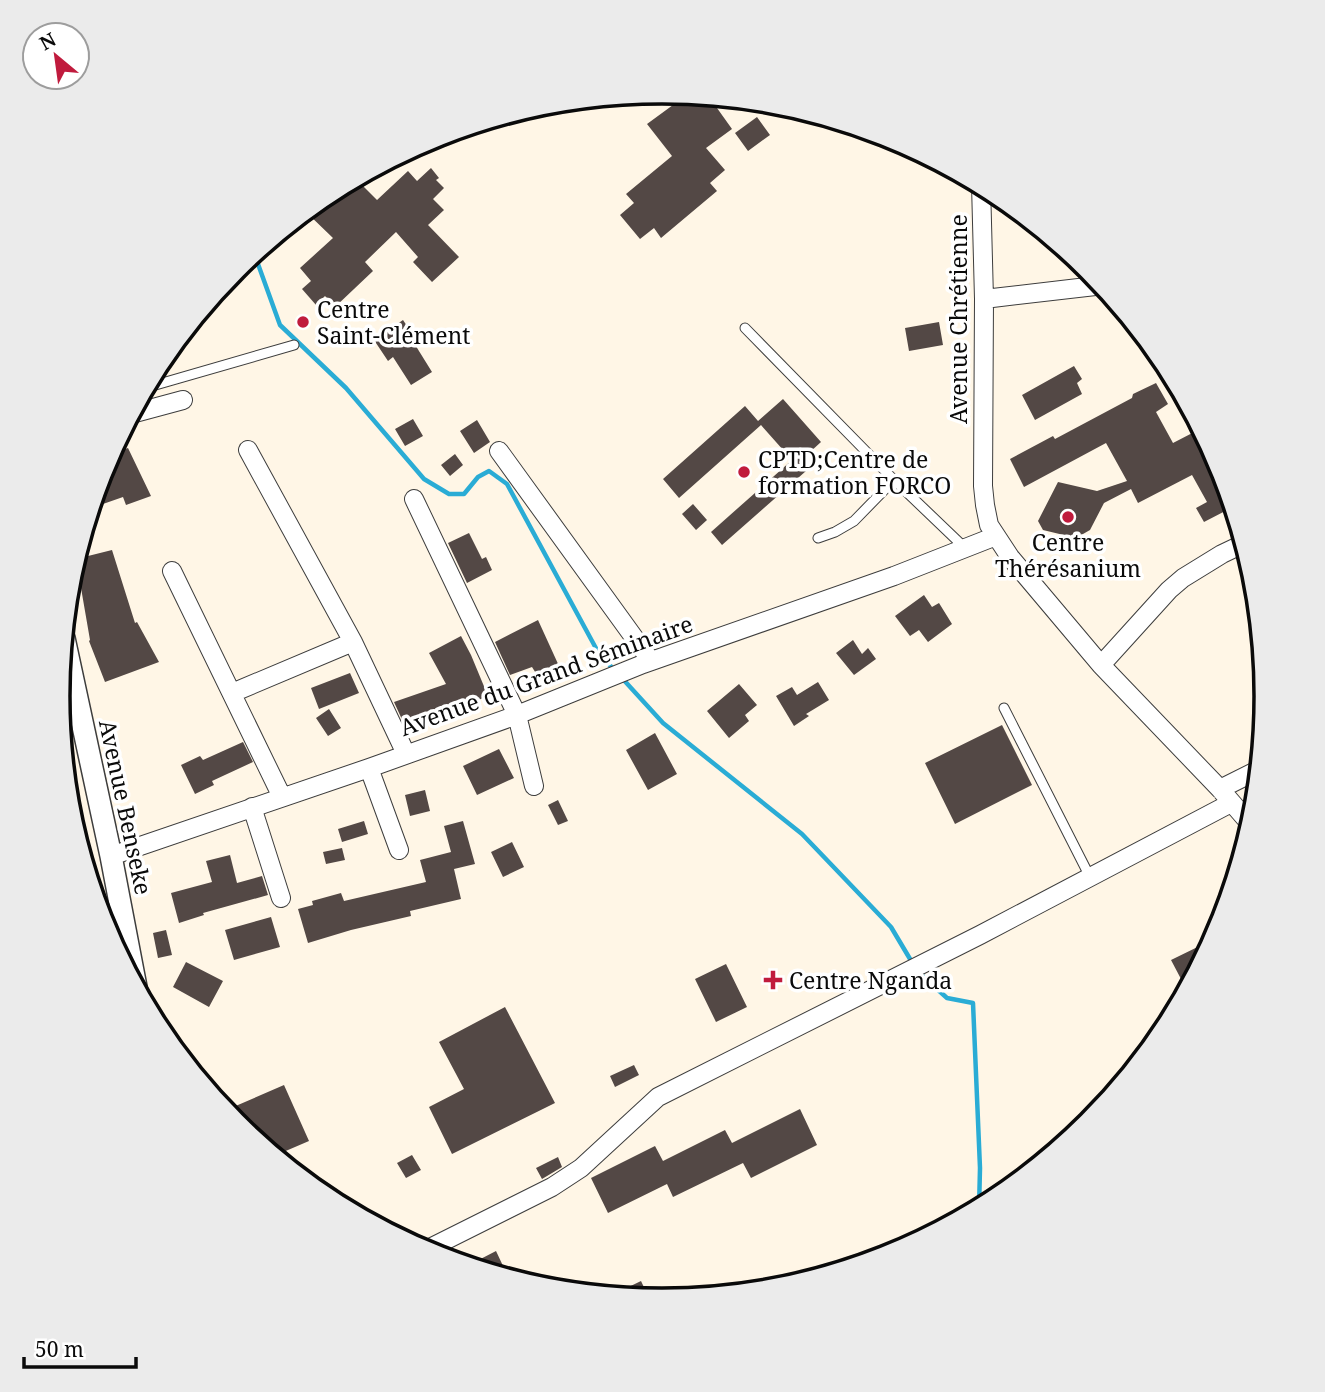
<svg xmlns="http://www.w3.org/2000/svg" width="1325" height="1392" font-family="'Noto Serif',serif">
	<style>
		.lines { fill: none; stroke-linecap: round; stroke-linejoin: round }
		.stream { stroke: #2aacd5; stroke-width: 4.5 }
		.building { fill: #534845 }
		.service-casing { stroke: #3d3d3d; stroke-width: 11 }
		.minor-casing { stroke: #3d3d3d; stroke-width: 20 }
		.tertiary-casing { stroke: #3d3d3d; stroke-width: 24 }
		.service { stroke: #fff; stroke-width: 9 }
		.minor { stroke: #fff; stroke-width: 18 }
		.tertiary { stroke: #fff; stroke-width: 21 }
		.poi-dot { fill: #c01b3d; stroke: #fff; stroke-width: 2.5 }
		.labels { text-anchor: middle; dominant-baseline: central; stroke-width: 7; stroke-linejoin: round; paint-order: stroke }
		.poi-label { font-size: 23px; fill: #0a0a0a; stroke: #fff; text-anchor: start }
		.street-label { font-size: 23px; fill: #0a0a0a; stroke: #fff }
		.rim { fill: none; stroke: #0a0a0a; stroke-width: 3.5 }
	</style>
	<rect width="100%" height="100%" fill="#fff6e6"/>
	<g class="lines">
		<path class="stream" d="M254,253L280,325L346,388L424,479L449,494H464L478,477L489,471L507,484L598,652L615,671
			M621,677L663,723L802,834L891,927L913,964
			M917,971L947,998L973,1003L980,1168L979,1209"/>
	</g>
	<path class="building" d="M688,94L730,98L717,108L732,129L706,148L725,170L710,183L717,191L661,238L654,228L640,239L620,215L634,203L626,194L672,156L647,124Z
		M757,117L770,135L748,151L735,133Z
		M431,168L439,178L436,180L444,188L433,199L444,210L428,225L459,257L432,282L413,262L418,257L396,232L365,262L373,271L335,307L325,296L316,305L302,289L311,281L300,268L333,238L305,211L327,193L355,178L377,200L408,171L417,181Z
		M403,320L417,341L414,343L432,372L411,385L393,357L388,361L374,340Z
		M939,322L943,345L909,351L905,328Z
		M1074,366L1082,379L1077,383L1082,394L1035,420L1022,395Z
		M1156,383L1168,404L1156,412L1173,443L1202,428L1221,465L1225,477L1219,481L1233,507L1204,522L1196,508L1207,502L1192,475L1138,503L1131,489L1104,503L1090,530L1076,538L1043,530L1038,521L1058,482L1097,491L1127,481L1106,443L1024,487L1010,459L1053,436L1055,439L1132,398L1133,394Z
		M783,399L821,442L799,462L806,471L722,545L711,532L792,460L761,425L679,498L663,479L745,406L758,421Z
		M413,419L423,436L405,446L395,429Z
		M477,420L490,442L474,453L460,431Z
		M128,448L151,496L126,505L123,497L103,504L97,486L104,464L110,454Z
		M455,454L463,465L450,476L441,465Z
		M693,504L707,520L696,530L682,514Z
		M469,533L482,559L486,557L492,570L467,583L448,543Z
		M112,550L135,623L137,622L159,662L105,682L89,641L90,640L76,559Z
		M924,595L932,607L939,603L952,624L928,642L919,630L910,636L895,616Z
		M538,620L559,666L537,675L532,667L510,675L495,642Z
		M461,636L471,655L488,696L459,708L405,726L394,702L446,684L429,653Z
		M853,640L862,654L868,648L876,659L854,675L836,653Z
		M350,673L359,693L319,709L311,688Z
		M818,682L829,700L806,714L809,716L794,726L776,696L792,687L797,695Z
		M739,684L757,705L745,715L749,721L729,738L707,711Z
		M329,709L341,728L328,736L316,718Z
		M1002,725L1032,785L955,824L925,763Z
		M655,733L677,774L648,790L626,750Z
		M243,742L253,762L212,781L214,785L195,794L181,765L200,756L203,760Z
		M499,749L514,778L477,795L463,766Z
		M425,790L430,811L410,816L405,795Z
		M558,800L568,821L558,825L548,805Z
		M364,821L368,834L342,842L338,829Z
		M463,821L475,864L454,869L461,899L410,911L411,916L351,930L308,943L298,909L313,905L312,901L341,893L344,901L426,882L420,860L451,852L444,826Z
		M512,842L524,867L503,877L491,852Z
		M342,848L345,860L326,864L323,852Z
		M230,855L237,883L262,876L268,895L203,913L204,915L179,923L171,893L212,882L206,861Z
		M271,917L280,947L234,960L225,930Z
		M166,930L172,955L158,958L153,933Z
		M1216,938L1198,971L1181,979L1171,960Z
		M186,962L223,981L209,1007L173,987Z
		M726,964L747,1007L716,1022L695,979Z
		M505,1007L555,1103L452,1154L429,1107L464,1089L439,1042Z
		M634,1065L639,1075L615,1087L610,1076Z
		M284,1085L309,1141L274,1156L235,1123L224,1111Z
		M800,1109L817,1145L751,1178L743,1163L673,1197L667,1184L608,1213L591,1178L655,1146L663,1161L725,1130L732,1143Z
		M412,1155L421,1170L406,1178L397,1163Z
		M558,1157L562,1167L542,1179L536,1168Z
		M496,1251L504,1268L493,1273L467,1266Z
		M641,1281L650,1300L610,1296Z"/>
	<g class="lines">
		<defs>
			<path id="service" d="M745,328L894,480L965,548
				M145,388L294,345
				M818,538L835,532L854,521L894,480
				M1004,708L1090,877"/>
			<path id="minor" d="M981,184L984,299L983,486L985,505L989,525L1010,557L1101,665L1220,789L1252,826
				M984,299L1104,285
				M131,414L183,400
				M248,450L353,642L406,754
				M499,451L651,661
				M414,499L517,715L534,786
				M172,571L282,797
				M1101,665L1169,590L1183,578L1222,554L1245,543
				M232,693L353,642
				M369,768L399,850
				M1220,789L1260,769
				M252,807L281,898
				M111,856L369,768L517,715L643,664L894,576L996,536
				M424,1251L552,1187L581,1168L658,1097L980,935L1231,803"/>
			<path id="tertiary" d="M64,638L111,856L136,987"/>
		</defs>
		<use href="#service" class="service-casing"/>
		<use href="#minor" class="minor-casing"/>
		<use href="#tertiary" class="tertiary-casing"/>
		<use href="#service" class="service"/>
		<use href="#minor" class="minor"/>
		<use href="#tertiary" class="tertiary"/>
	</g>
	<g class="poi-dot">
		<circle cx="303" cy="322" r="7"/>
		<circle cx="744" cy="472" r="7"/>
		<circle cx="1068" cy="517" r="7"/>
		<path d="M769.5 969.5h7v7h7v7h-7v7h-7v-7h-7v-7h7z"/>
	</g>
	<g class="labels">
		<g class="poi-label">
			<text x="317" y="309">Centre<tspan x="317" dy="26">Saint-Clément</tspan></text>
			<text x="758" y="459">CPTD;Centre de<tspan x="758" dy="26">formation FORCO</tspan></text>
			<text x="1068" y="542" text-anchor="middle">Centre<tspan x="1068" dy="26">Thérésanium</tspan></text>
			<text x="789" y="980">Centre Nganda</text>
		</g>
		<g class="street-label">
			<text transform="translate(958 319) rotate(-90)">Avenue Chrétienne</text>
			<text transform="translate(546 675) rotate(-20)">Avenue du Grand Séminaire</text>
			<text transform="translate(126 807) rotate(78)">Avenue Benseke</text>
		</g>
	</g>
	<path d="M0 0H1325V1392H0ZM70 696a592 592 0 1 1 1184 0a592 592 0 1 1-1184 0Z" fill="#ebebeb" fill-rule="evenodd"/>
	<path class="rim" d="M70 696a592 592 0 1 1 1184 0a592 592 0 1 1-1184 0Z"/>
	<g transform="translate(56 56) rotate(331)"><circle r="33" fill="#ffffff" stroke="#9d9d9d" stroke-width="2"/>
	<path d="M0-5L12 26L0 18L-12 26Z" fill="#c01b3d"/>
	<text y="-10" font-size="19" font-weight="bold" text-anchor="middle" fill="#0a0a0a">N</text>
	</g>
	<path d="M24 1357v10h112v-10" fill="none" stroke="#0a0a0a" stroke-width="3.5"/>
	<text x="35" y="1357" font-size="21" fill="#0a0a0a" stroke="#ffffff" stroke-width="5" paint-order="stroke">50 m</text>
</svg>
